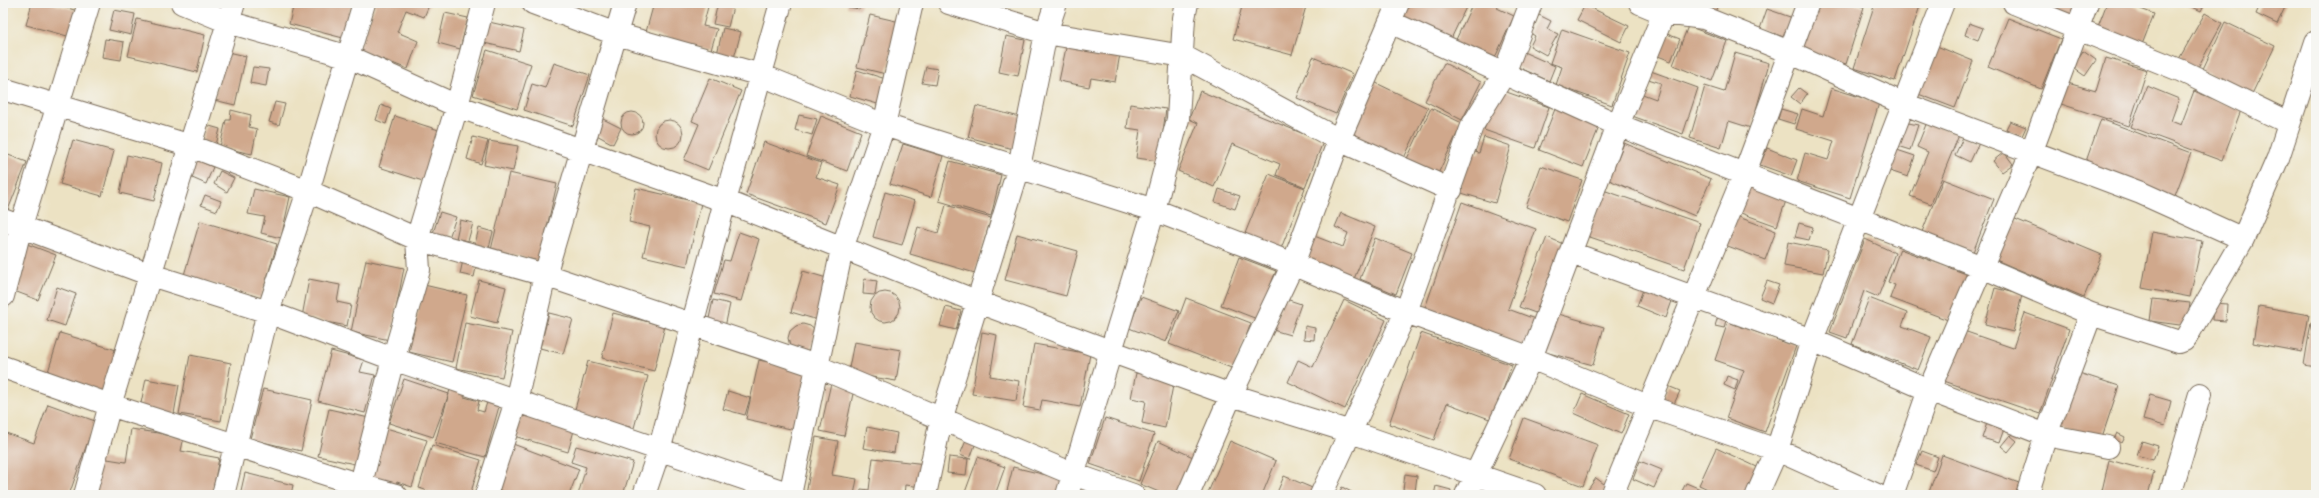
<svg xmlns="http://www.w3.org/2000/svg" width="2319" height="498" font-family="Itim,sans-serif">
	<style>
		.building { fill: #d0a88c }
		.lines { fill: none; stroke-linecap: round; stroke-linejoin: round }
		.minor-casing { stroke: #796a58; stroke-width: 24 }
		.minor { stroke: #fff; stroke-width: 22 }
	</style>
	<rect width="100%" height="100%" fill="#f6f6f2"/>
	<filter id="ink" filterUnits="userSpaceOnUse"><feTurbulence type="fractalNoise" baseFrequency=".025" numOctaves="2"/><feDisplacementMap in="SourceGraphic" scale="8" xChannelSelector="R" yChannelSelector="G"/><feConvolveMatrix kernelMatrix="1 2 1 2 8 2 1 2 1" color-interpolation-filters="sRGB"/></filter>
	<filter id="wash" filterUnits="userSpaceOnUse"><feTurbulence type="fractalNoise" baseFrequency=".012" numOctaves="4" result="noise"/><feDisplacementMap in="SourceGraphic" scale="16" xChannelSelector="R" yChannelSelector="G"/><feGaussianBlur stdDeviation="0.9" result="paint"/><feColorMatrix in="noise" values="0 0 0 0 0 0 0 0 0 0 0 0 0 0 0 0 0 1.4 0 .05"/><feComposite in="paint" operator="in"/></filter>
	<g filter="url(#wash)">
		<rect width="100%" height="100%" fill="#ece2c3"/>
		<g id="blocks">
			<path class="building" d="M32,3H50L78,11L71,37L26,25Z
				M294,3H352L343,38L289,24Z
				M376,3H430L424,17L406,10L397,32L418,41L408,69L358,50Z
				M654,3H709L703,26L717,29L711,50L646,32Z
				M718,3H734L728,27L713,24Z
				M848,3H861L860,9L847,7Z
				M1243,3H1307L1292,55L1233,39Z
				M1409,3H1468L1449,43L1401,19Z
				M1473,3H1499L1497,8L1514,16L1493,62L1454,44Z
				M1684,3H1719L1713,16Z
				M1816,3H1852L1864,7L1846,64L1801,49Z
				M1875,3H1921L1895,81L1854,68Z
				M2015,3H2075L2067,24Z
				M2107,3H2125L2154,14L2141,47L2097,29Z
				M2184,3H2205L2201,11Z
				M2261,3H2287L2277,24L2256,14Z
				M1585,5L1629,26L1621,42L1577,20Z
				M1767,9L1793,18L1787,38L1760,29Z
				M114,10L135,14L131,35L109,30Z
				M445,13L468,18L460,49L438,43Z
				M2205,13L2222,23L2197,69L2179,59Z
				M870,15L900,22L886,74L857,67Z
				M1539,15L1551,21L1547,29L1558,34L1546,55L1530,46L1535,36L1529,32Z
				M2008,18L2061,39L2041,89L1988,67Z
				M137,19L205,35L197,72L128,56Z
				M489,22L524,30L519,51L484,43Z
				M2225,22L2275,46L2252,94L2202,71Z
				M1969,23L1983,28L1978,40L1965,35Z
				M1688,26L1727,41L1712,81L1673,65Z
				M723,28L741,32L734,58L717,54Z
				M1562,29L1630,53L1612,105L1556,85L1562,67L1550,63Z
				M1667,34L1680,39L1671,61L1658,56Z
				M1006,36L1025,40L1018,76L999,72Z
				M105,39L124,42L121,60L102,57Z
				M1067,43L1120,54L1115,82L1091,78L1089,87L1059,81Z
				M1932,44L1973,61L1955,108L1913,92Z
				M487,50L531,64L517,109L473,95Z
				M1519,50L1555,66L1549,81L1513,65Z
				M224,51L246,56L235,105L214,100Z
				M2083,51L2096,60L2085,76L2072,67Z
				M1735,53L1769,63L1751,128L1729,121L1721,148L1690,138L1705,86L1724,92Z
				M1313,57L1353,74L1336,114L1297,98Z
				M2106,58L2147,70L2129,126L2058,103L2064,82L2096,91Z
				M554,63L590,75L573,126L524,110L532,84L545,88Z
				M1444,63L1481,82L1462,120L1425,101Z
				M253,67L269,69L266,86L250,83Z
				M926,67L938,69L935,85L922,83Z
				M857,70L889,80L881,105L850,96Z
				M1648,70L1698,88L1683,134L1632,116L1640,93L1656,99L1661,83L1645,78Z
				M710,78L741,91L708,170L684,160L699,124L692,121Z
				M1372,81L1428,108L1403,160L1347,136Z
				M2147,86L2179,99L2171,121L2181,125L2194,91L2241,110L2222,161L2131,127Z
				M1799,88L1807,94L1800,104L1791,97Z
				M1831,88L1879,103L1850,198L1797,181L1805,153L1828,160L1834,141L1796,129L1802,109L1823,116Z
				M1498,89L1549,107L1535,148L1484,130Z
				M1200,91L1323,142L1305,187L1276,175L1280,164L1232,144L1214,187L1178,171L1198,123L1189,119Z
				M275,102L285,104L279,125L269,122Z
				M1130,104L1166,109L1159,161L1136,158L1140,130L1127,128Z
				M1557,104L1601,122L1583,167L1539,150Z
				M381,105L391,109L386,124L376,120Z
				M976,106L1028,119L1021,151L968,137Z
				M1431,108L1462,123L1436,178L1405,163Z
				M1781,109L1798,114L1794,124L1778,119Z
				M231,110L251,115L249,127L257,129L252,154L220,147L226,120H230Z
				M621 123a11 11 0 1 1 22 0a11 11 0 1 1-22 0Z
				M799,115L817,119L812,135L795,130Z
				M395,116L445,132L429,183L379,167Z
				M821,116L861,132L847,171L806,156Z
				M601,118L621,128L613,144L593,133Z
				M2101,119L2191,153L2173,201L2084,167Z
				M655 134a14 14 0 1 1 28 0a14 14 0 1 1-28 0Z
				M2010,121L2026,127L2022,136L2006,129Z
				M1904,122L1918,125L1910,150L1897,146Z
				M1927,122L1959,135L1931,204L1910,196L1928,152L1917,147Z
				M206,125L220,129L216,145L202,141Z
				M1964,136L1979,143L1970,162L1955,155Z
				M473,137L488,141L481,164L467,159Z
				M1484,137L1511,146L1495,203L1458,192L1470,151L1479,153Z
				M73,140L114,151L102,196L60,184Z
				M489,141L518,146L513,171L484,165Z
				M764,142L821,163L816,177L840,185L826,223L746,194Z
				M1624,143L1711,179L1695,216L1609,180Z
				M903,144L943,156L931,197L890,184Z
				M1767,148L1797,160L1791,176L1760,165Z
				M1891,148L1915,156L1908,177L1884,169Z
				M2004,152L2013,164L2002,172L1993,161Z
				M3,153L27,162L8,210L3,209Z
				M127,155L162,163L154,201L120,193Z
				M197,160L213,167L206,184L190,177Z
				M950,161L1001,175L991,216L939,201Z
				M1541,166L1582,180L1567,222L1526,207Z
				M220,171L234,178L227,192L214,184Z
				M509,173L557,184L539,261L491,250Z
				M1269,174L1305,188L1280,251L1244,236Z
				M1943,179L1994,199L1973,252L1922,232Z
				M1748,184L1787,198L1777,226L1738,212Z
				M636,188L701,203L687,266L643,256L650,227L629,222Z
				M254,189L290,197L281,238L261,233L265,217L248,214Z
				M1219,189L1240,196L1235,209L1215,202Z
				M1603,190L1700,223L1684,269L1587,236Z
				M885,192L915,201L902,245L873,237Z
				M205,195L221,201L217,211L201,205Z
				M1462,202L1536,229L1508,309L1535,319L1526,347L1424,311Z
				M946,205L991,218L975,273L910,254L918,227L938,233Z
				M440,212L456,217L449,238L433,233Z
				M1341,213L1375,227L1354,279L1300,257L1309,234L1343,247L1348,233L1335,227Z
				M1736,216L1776,231L1765,260L1725,245Z
				M2008,216L2102,255L2084,297L1991,258Z
				M460,220L473,223L468,241L456,239Z
				M200,221L277,244L261,298L184,275Z
				M1799,223L1813,227L1809,240L1795,237Z
				M3,226L10,228L3,246Z
				M479,228L493,232L489,248L475,244Z
				M739,232L759,239L741,301L714,294L724,260L730,261Z
				M2152,232L2202,241L2190,297L2142,288Z
				M1017,234L1078,251L1066,296L1005,280Z
				M1547,237L1568,246L1541,315L1519,307Z
				M1375,238L1412,253L1396,294L1360,279Z
				M1865,239L1895,253L1878,297L1864,291L1847,338L1830,332Z
				M1788,242L1828,250L1823,273L1784,266Z
				M27,244L56,255L38,300L9,289Z
				M1900,249L1974,277L1948,320L1890,298L1895,285L1888,282Z
				M1239,257L1276,271L1257,319L1221,305Z
				M366,260L404,268L390,340L351,332Z
				M463,260L477,263L474,277L460,274Z
				M803,271L830,279L818,320L791,312Z
				M309,279L340,285L337,302L351,305L347,326L302,317Z
				M864,279L877,281L875,295L863,294Z
				M479,280L506,287L497,323L470,316Z
				M1767,281L1779,285L1772,303L1760,298Z
				M424,285L467,295L452,362L409,352Z
				M57,287L76,294L65,326L47,320Z
				M1644,287L1673,298L1666,318L1637,306Z
				M1995,288L2022,295L2013,332L1985,325Z
				M870 307a15 15 0 1 1 30 0a15 15 0 1 1-30 0Z
				M1141,297L1179,311L1166,342L1129,328Z
				M1186,298L1251,323L1234,369L1169,344Z
				M1283,298L1301,304L1290,335L1273,330Z
				M1869,298L1907,313L1902,326L1931,337L1918,370L1852,344Z
				M2153,299L2190,303L2187,326L2150,321Z
				M713,300L730,304L725,327L708,323Z
				M1344,300L1386,320L1345,409L1288,382L1298,360L1313,367Z
				M2213,303L2227,304L2226,321L2212,320Z
				M2259,306L2309,315L2302,352L2253,343Z
				M946,307L961,311L956,330L940,326Z
				M549,313L573,319L563,354L540,348Z
				M613,313L665,326L654,371L602,358Z
				M1555,313L1604,327L1593,365L1545,352Z
				M2025,313L2069,329L2040,414L1944,381L1961,330L2013,348Z
				M1718,316L1726,320L1724,328L1715,326Z
				M1728,322L1796,346L1765,432L1726,418L1744,370L1715,360Z
				M2311,322L2316,323V367L2304,365Z
				M465,323L512,332L502,377L456,368Z
				M803,324L810,326L816,331L810,352L803,354L790,346L788,338L790,331L796,326Z
				M1305,326L1315,328L1314,340L1304,339Z
				M982,332L997,335L990,376L1019,381L1016,401L972,394Z
				M60,333L123,352L110,394L47,375Z
				M1421,333L1512,365L1492,420L1447,403L1434,440L1389,424Z
				M854,342L901,350L896,381L848,373Z
				M1034,344L1090,354L1080,407L1042,400L1040,410L1023,407Z
				M331,351L364,360L360,372L375,375L365,413L318,401Z
				M190,355L231,363L221,421L179,414Z
				M759,360L808,371L795,430L746,419Z
				M588,361L648,376L634,428L574,413Z
				M2076,372L2119,386L2101,440L2059,426Z
				M1136,373L1174,380L1165,428L1142,423L1146,401L1131,398Z
				M1727,376L1738,380L1735,390L1724,385Z
				M146,379L179,385L174,414L140,408Z
				M404,379L449,394L433,437L389,423Z
				M831,383L854,389L844,436L820,431Z
				M451,386L466,390L464,397L479,401L477,410L484,412L488,399L500,403L485,457L435,443Z
				M1668,386L1680,391L1674,404L1663,399Z
				M263,389L312,400L301,451L250,439Z
				M728,391L750,398L745,415L723,409Z
				M1582,394L1629,414L1621,434L1574,413Z
				M2150,395L2171,401L2165,426L2143,420Z
				M48,404L95,421L69,495H3V432L34,443Z
				M329,409L369,418L359,465L318,456Z
				M522,412L575,427L568,452L514,436Z
				M1105,418L1154,434L1139,481L1090,464Z
				M1524,418L1598,445L1583,486L1509,459Z
				M1988,420L2005,426L1999,443L1982,438Z
				M867,427L897,433L894,453L863,448Z
				M386,428L427,440L412,487L397,482L395,487L370,480Z
				M131,429L184,437L181,451L219,458L212,495H89L95,457L126,462Z
				M2117,433L2125,437L2122,443L2114,439Z
				M2010,435L2017,441L2008,452L2001,446Z
				M816,437L838,441L832,475L857,479L854,495H806Z
				M967,438L976,442L970,459L960,455Z
				M1158,441L1193,457L1177,495H1166L1140,484Z
				M1230,441L1276,461L1262,495H1207Z
				M2142,441L2158,446L2153,460L2137,455Z
				M513,444L579,469L569,495H512L496,489Z
				M432,445L481,460L470,495H440L419,488Z
				M576,446L633,462L623,495H578L586,467L571,462Z
				M1716,448L1757,467L1745,495H1721L1699,485Z
				M1922,451L1938,457L1933,471L1916,465Z
				M1942,455L2019,483L2015,495H1928Z
				M949,457L968,459L966,475L947,473Z
				M978,457L1005,467L995,495H964Z
				M873,458L926,464L923,487L905,485L904,495H860L861,489L869,490Z
				M2109,460L2154,472L2148,495H2101Z
				M1640,461L1662,470L1654,488L1633,479Z
				M1013,467L1063,479L1059,495H1006Z
				M245,473L293,485L291,495H240Z
				M1405,474L1417,476L1415,492L1403,490Z
				M1284,476L1317,490L1315,495H1276Z
				M1596,478L1608,487L1602,495H1592L1587,491Z
				M1686,483L1715,495H1680Z
				M1436,486L1451,490L1450,495H1434Z
				M1342,487L1357,495H1338Z"/>
		</g>
	</g>
	<g filter="url(#ink)">
		<use href="#blocks" fill-opacity="0" stroke="#796a58" stroke-width="1"/>
		<g class="lines">
			<defs>
				<path id="minor" d="M182,3L228,22L349,57L457,106L725,201L978,302L1110,351L1231,395L1351,432L1535,495
					M533,3L616,34L761,75L884,125L1154,210L1293,264L1406,312L1531,358L1650,407L1777,450L1877,495
					M949,3L1046,33L1183,56L1339,140L1451,190
					M1640,3L1664,13L1704,18L1789,52L1904,104L2141,193L2243,239
					M2014,3L2182,71L2289,123
					M1390,22L1618,125L1982,267L2091,314L2179,342L2184,340L2187,336L2243,239L2278,158L2316,42
					M3,89L191,146L308,191L417,239L545,275L816,366L1073,474L1133,495
					M3,220L151,275L268,312L393,359L793,495
					M1571,253L1812,340L1929,390L2046,435L2108,447
					M3,296L21,226L89,3
					M3,367L110,405L360,485L396,495
					M85,495L110,405L234,3
					M223,495L268,312L308,191L364,3
					M358,495L393,359L419,270L417,239L457,106L484,3
					M486,495L516,401L545,275L625,3
					M644,495L659,451L725,201L781,3
					M790,495L842,249L884,125L912,3
					M925,495L941,420L1019,167L1046,33L1056,3
					M1067,495L1154,210L1178,119L1184,18L1187,3
					M1188,495L1231,395L1293,264L1339,140L1398,3
					M1321,495L1406,312L1472,126L1504,74L1531,3
					M1466,495L1531,358L1618,125L1668,3
					M1612,495L1744,175L1808,3
					M1757,495L1777,450L1812,340L1943,3
					M1892,495L1929,390L2031,153L2087,3
					M2027,495L2046,435L2091,314
					M2170,495L2200,394"/>
			</defs>
			<use href="#minor" class="minor-casing"/>
			<use href="#minor" class="minor"/>
		</g>
	</g>
	<rect width="2319" height="498" fill="none" stroke="#f6f6f2" stroke-width="16"/>
</svg>
